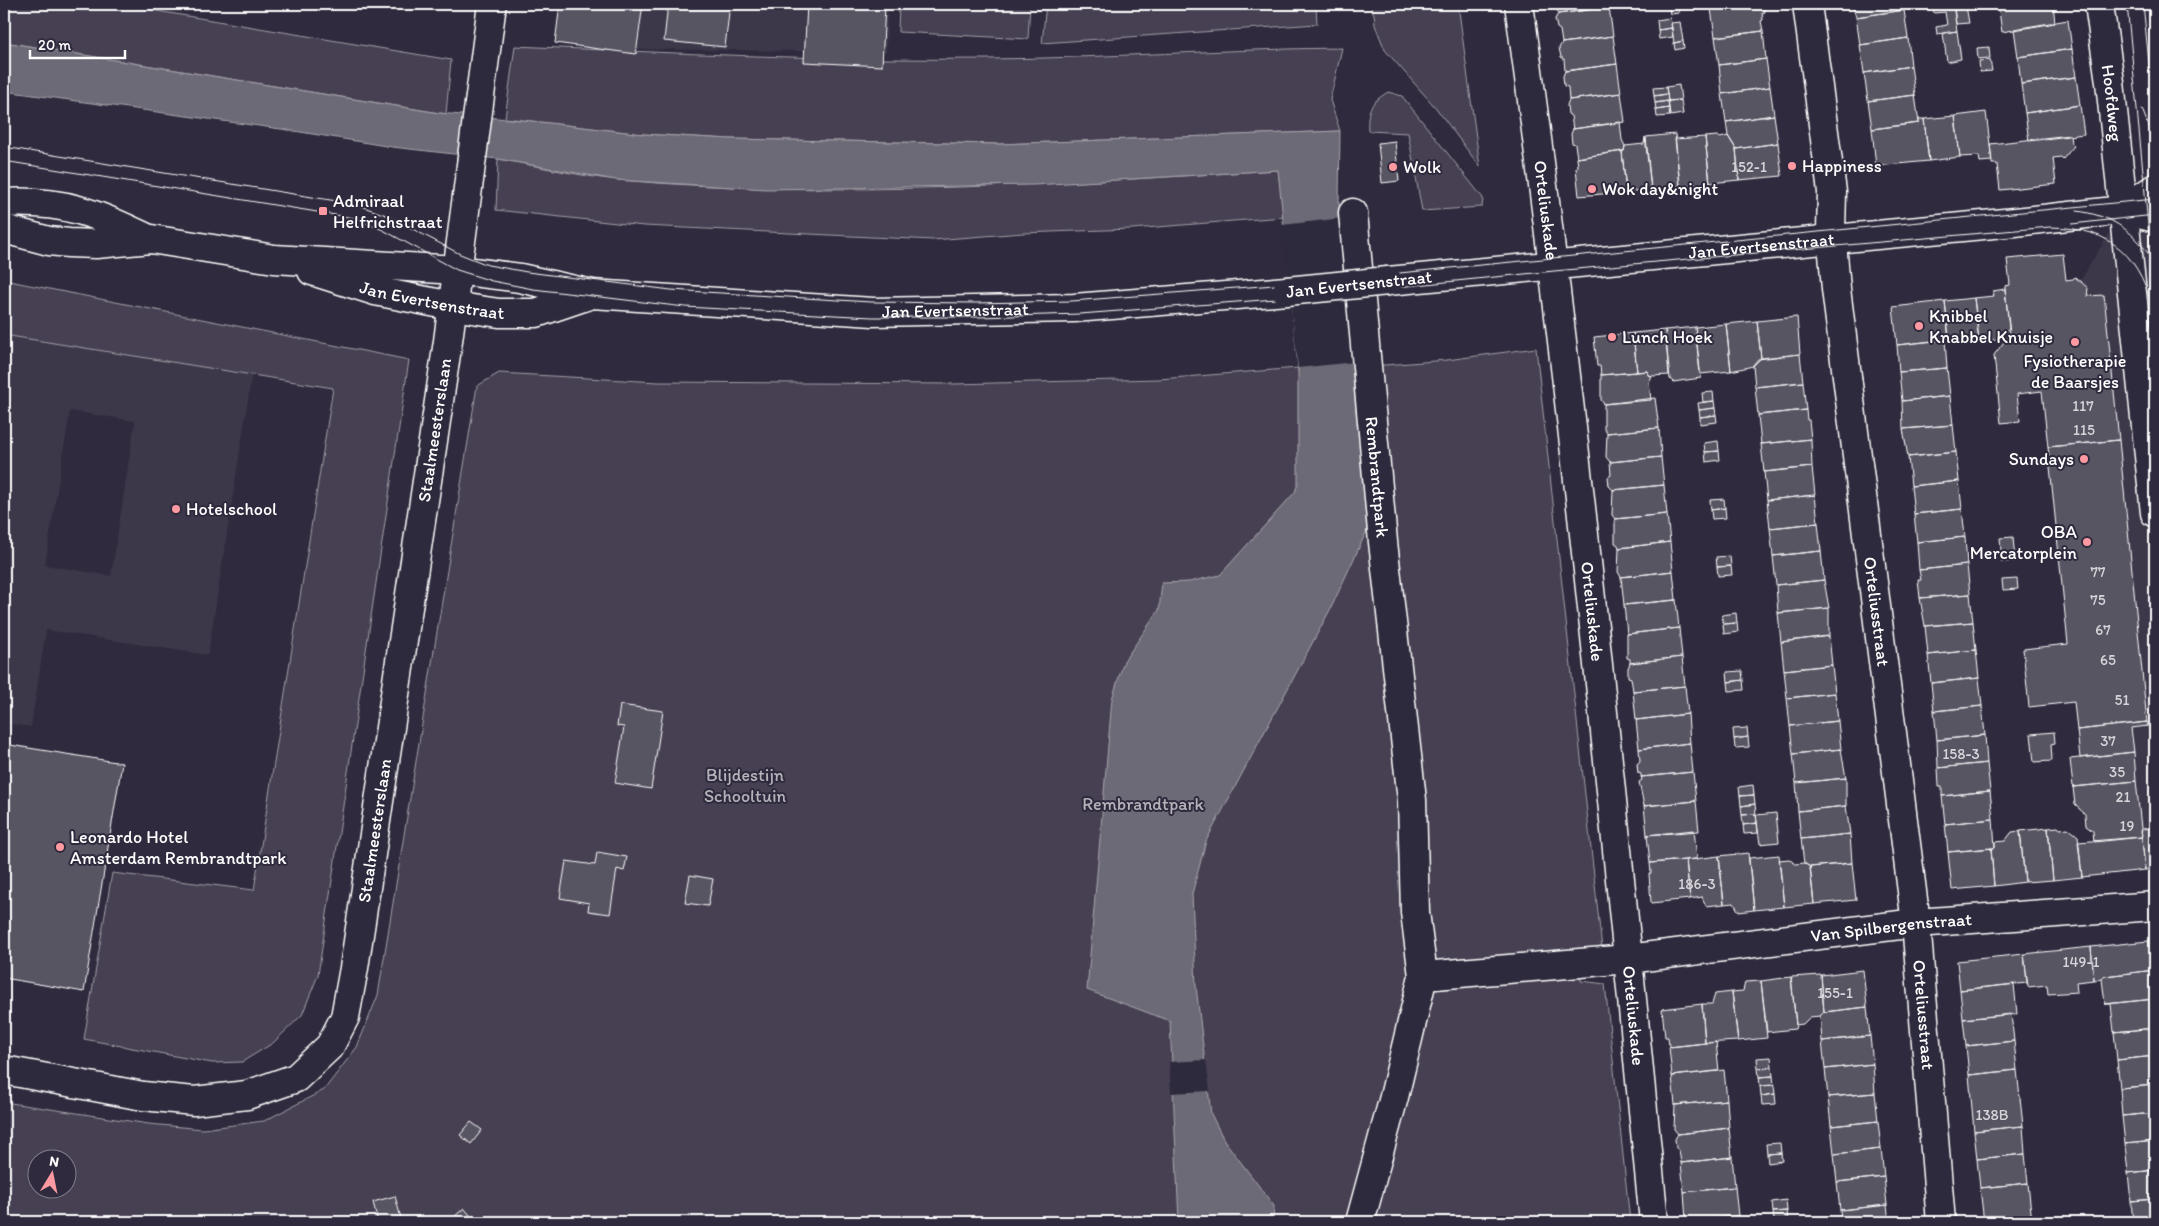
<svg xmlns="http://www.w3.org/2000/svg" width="2159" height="1226" font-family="Itim,sans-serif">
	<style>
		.built { fill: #3c3749; fill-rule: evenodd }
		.green { fill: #464152; stroke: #a2a0a8; fill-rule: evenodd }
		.water { fill: #6d6a77; stroke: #a7a6ad }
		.pier { fill: #2f2a3d }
		.building { fill: #595564; stroke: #fff }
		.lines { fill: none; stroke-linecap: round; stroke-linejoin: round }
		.minor-casing { stroke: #fff; stroke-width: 31 }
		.minor { stroke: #2f2a3d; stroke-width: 28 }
		.tram { stroke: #fff; stroke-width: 1 }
		.minor-bridge-casing { stroke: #fff; stroke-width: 31; stroke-linecap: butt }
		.minor-bridge { stroke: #2f2a3d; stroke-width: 28 }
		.poi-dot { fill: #ff9aa2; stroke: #2f2a3d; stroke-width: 2 }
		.labels { text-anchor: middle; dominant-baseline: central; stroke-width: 4; stroke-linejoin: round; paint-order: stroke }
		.number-label { font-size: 15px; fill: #d6d4d8 }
		.street-label { font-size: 18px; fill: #fff; stroke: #2f2a3d }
		.poi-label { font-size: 18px; fill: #fff; stroke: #2f2a3d; text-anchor: start }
		.park-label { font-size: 18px; fill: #b5b3ba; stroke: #2f2a3d }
	</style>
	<rect width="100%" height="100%" fill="#2f2a3d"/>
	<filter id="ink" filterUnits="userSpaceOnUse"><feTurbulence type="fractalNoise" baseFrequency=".02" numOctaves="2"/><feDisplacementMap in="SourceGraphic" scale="10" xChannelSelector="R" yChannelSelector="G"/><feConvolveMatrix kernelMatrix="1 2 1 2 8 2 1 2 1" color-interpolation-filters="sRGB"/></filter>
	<g filter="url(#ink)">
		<path class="built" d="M559,4H888L886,52L633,49L555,41Z
			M2155,157V852L2119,855L2056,321Z
			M4,335L252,374L208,655L46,630L31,727L4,723V453L12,402L4,400ZM70,411L135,421L111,576L45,565Z"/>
		<path class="green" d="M4,4H115L451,60L446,114L4,42Z
			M899,4H1030L1028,39L898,32Z
			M1046,4H1316L1317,24L1042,43Z
			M1369,4H1458L1480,167L1436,108L1385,50L1375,25L1374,14Z
			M515,46C673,53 831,61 989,59C1107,58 1224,49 1342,48L1330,100L1340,131L1000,144L730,139L643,134L505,118Z
			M1388,92L1402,96L1483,198L1482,207L1422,211L1408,133L1368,131C1367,109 1370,103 1388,92Z
			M498,159C538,166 578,176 618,180C838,199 1059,184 1278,170L1284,217L1132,229L1023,233L933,240L644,226L496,210Z
			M4,280L409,360L318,975L302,1015L273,1043L242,1062L212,1063L84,1039L112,873L254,890L333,388L4,335Z
			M1536,348L1603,958L1579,959L1581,981L1605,984L1630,1222H4V1102L149,1124L203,1129L264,1121L324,1090L357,1047L378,995L477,386L499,373L658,382L953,384L1159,379L1298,368V372L1447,360ZM38,1158H68V1188H38Z"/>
		<path class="water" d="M4,42L439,113L532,121L643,134L730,139L1000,144L1340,131L1339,203L1369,526L1331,608L1206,841L1192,894L1196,986L1211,1114L1224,1140L1274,1206L1273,1222H1179L1170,1021L1087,990L1112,699L1124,661L1159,610L1162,583L1189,582L1220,575L1295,492L1298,483V368L1278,170L1034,185L766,189L616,180L498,159L392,147L288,130L4,91Z"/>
		<path class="pier" d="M1343,218L1355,362L1298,368L1282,225Z
			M1206,1060L1210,1091L1171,1093L1169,1062Z"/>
		<path class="building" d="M560,4H643L636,54L555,43Z
			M668,4H730L725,47L664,41Z
			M807,4H885L882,66L804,62Z
			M1556,4H1609V7L1558,14Z
			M1668,4H1678L1679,13L1670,14Z
			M1710,4H1749L1711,9Z
			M1749,4H1764L1765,12L1762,13L1763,20L1761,21L1763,31L1715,37L1711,9Z
			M1852,4H1903L1904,10L1856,17Z
			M1953,4L1957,31L1937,34L1936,27L1947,25L1945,12L1934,13L1933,6Z
			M1953,4H1966V6L1954,7Z
			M1998,4H2053L2055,23L2002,32Z
			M1966,6L1969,23L1956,24L1954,7Z
			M1609,7L1613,36L1562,43L1560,30L1557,28L1555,19L1558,14Z
			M1904,10L1908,38L1860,45L1856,17Z
			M1670,18L1672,28L1658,30L1657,20Z
			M2068,20L2072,49L2018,57L2014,29Z
			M1680,22L1683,41L1674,43L1671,23Z
			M1672,28L1673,37L1659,39L1658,30Z
			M1763,31L1766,59L1719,65L1715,37Z
			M1957,31L1961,59L1947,62L1943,33Z
			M1613,36L1617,64L1565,71L1564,59L1561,57L1559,48L1562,43Z
			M1908,38L1911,66L1864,73L1860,45Z
			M1683,41L1684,48L1675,50L1674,43Z
			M1989,47L1990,58L1978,59L1977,48Z
			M2072,49L2076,77L2021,84L2018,57Z
			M1766,59L1770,87L1722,94L1719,65Z
			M1990,60L1992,71L1980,72L1979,61Z
			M1617,64L1621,93L1569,100L1568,87L1564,86L1563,76L1565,71Z
			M1911,66L1915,95L1868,101L1864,73Z
			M2076,77L2080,105L2025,113L2021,84Z
			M1679,85L1681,100L1668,101L1666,87Z
			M1666,87L1667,94L1654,96L1653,88Z
			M1770,87L1774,115L1726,122L1722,94Z
			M1621,93L1625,122L1573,129L1571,116L1568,114L1567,105L1569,100Z
			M1667,94L1668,101L1655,103L1654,96Z
			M1915,95L1919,123L1872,129L1868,101Z
			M1681,100L1683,114L1670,116L1668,101Z
			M1668,101L1669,108L1656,110L1655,103Z
			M2080,105L2084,134L2029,141L2025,113Z
			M1669,108L1670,116L1657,117L1656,110Z
			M1986,112L1992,161L1980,162L1979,156L1960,157L1955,116Z
			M1774,115L1778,143L1736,149L1728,136L1726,122Z
			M1955,116L1960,157L1929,161L1924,119Z
			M1919,119H1924L1929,161L1876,166L1872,129L1919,123Z
			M1620,122L1622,140L1625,146L1624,151L1577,158L1575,144L1572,143L1571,134L1573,129Z
			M1675,134L1680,186L1651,189L1646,137Z
			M2070,135L2071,143L2074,146L2063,159L2061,157L2053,158L2056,184L2000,190L1997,164H1992L1990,144Z
			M1717,136L1720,138L1728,136L1736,149L1739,180L1710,183L1705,137Z
			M1645,137L1651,189L1626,192L1622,151H1624L1625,146L1644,144Z
			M1705,137L1710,183L1680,186L1675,139Z
			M1395,141L1399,181L1382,183L1378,143Z
			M1778,143L1782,176L1739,180L1736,149Z
			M1622,151L1626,192L1579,196L1576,168L1578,167L1577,158Z
			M2063,254L2066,280L2073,279L2075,277L2088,288L2087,296L2104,295L2119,440L2048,447L2042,391L2017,394L2020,421L2001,423L1994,355L2010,334L2005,289V286L2010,285L2007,259Z
			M2005,289L2009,328L2005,334H1999L1995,340L1979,341L1974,298L1994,296L1993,291Z
			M1974,298L1979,341L1961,343L1958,338L1949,339L1945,301Z
			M1945,301L1949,339L1897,345L1893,307Z
			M1797,317L1800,354L1761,358L1757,321Z
			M1757,321L1761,358L1753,366L1731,371L1726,324Z
			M1726,324L1731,371L1700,374L1695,327Z
			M1695,327L1701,378L1673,382L1670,379L1665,330Z
			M1665,330L1669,375L1652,376L1648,375V371L1637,372L1633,333Z
			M1633,333L1637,372L1601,375L1600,366H1597L1594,337Z
			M1945,340L1947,368L1899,372L1897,345Z
			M1800,354L1803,382L1755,387L1753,365L1758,359Z
			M1947,368L1950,396L1902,401L1899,372Z
			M1648,371V375L1652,376L1649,382L1651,400L1604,404L1601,400V375Z
			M1803,382L1806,410L1758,415L1755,387Z
			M1713,392L1714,401L1703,402L1702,393Z
			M1950,396L1953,425L1903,429L1902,401Z
			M1655,398L1659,428L1607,433L1604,429V404Z
			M1714,401L1715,408L1699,410L1698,403Z
			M1715,408L1716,415L1700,417L1699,410Z
			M1806,410L1807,420H1809L1811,439L1761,444L1758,415Z
			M1716,415L1717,422L1700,424V417Z
			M1953,425L1956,452L1908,457L1903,429Z
			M1659,428L1661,457L1610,462L1606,457L1607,433Z
			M1811,439L1812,467L1764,472L1761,444Z
			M2119,440L2147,722L2077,730L2074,702L2029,707L2023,649L2068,644L2048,447Z
			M1718,441L1719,451L1705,452L1704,443Z
			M1719,451L1720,460L1706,462L1705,452Z
			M1956,452L1959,481L1911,486L1908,457Z
			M1661,457L1664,485L1613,490L1609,486L1608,477L1611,475L1610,462Z
			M1812,467L1815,495L1767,500L1764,472Z
			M1959,481L1962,509L1914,514L1911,486Z
			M1664,485L1667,514L1615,519L1612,515L1613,490Z
			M1815,495L1818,523L1770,528L1767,500Z
			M1724,499L1725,508L1711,510L1710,500Z
			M1725,508L1726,518L1712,519L1711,510Z
			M1962,509L1965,537L1917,542L1914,514Z
			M1667,514L1670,542L1619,548L1618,545L1615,543V519Z
			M1818,523L1821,551L1773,556L1770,528Z
			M1965,537L1967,565L1919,570L1917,542Z
			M2013,537L2015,561L2002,562L2000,538Z
			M1670,542L1673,571L1621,577L1618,572L1619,548Z
			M1821,551L1824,580L1776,585L1773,556Z
			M1730,556L1731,566L1717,567L1716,557Z
			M1967,565L1970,594L1920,598L1918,580H1921L1919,570Z
			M1731,566L1732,575L1718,576L1717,567Z
			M1673,571L1676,600L1624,605L1621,577Z
			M2017,579L2018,589L2003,590L2002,580Z
			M1824,580L1829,608L1778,613L1776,585Z
			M1970,594L1973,622L1925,626L1920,598Z
			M1676,600L1679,628L1627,634L1624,605Z
			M1829,608V636L1781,642L1778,613Z
			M1736,613L1737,623L1723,624L1722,615Z
			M1973,622L1976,650L1928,655L1925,626Z
			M1737,623L1738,632L1724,634L1723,624Z
			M1679,628L1682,657L1630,663V659L1627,658V634Z
			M1829,636L1832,665L1784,670L1781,642Z
			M1976,650L1979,678L1931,683L1928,655Z
			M1682,657L1685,686L1633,691L1631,678L1628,677V668L1630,663Z
			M1832,665L1835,693L1787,698L1784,670Z
			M1742,671L1743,680L1728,682L1727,672Z
			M1979,678L1982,706L1934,711L1931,683Z
			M1743,680L1744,690L1729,691L1728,682Z
			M1685,686L1688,714L1636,720L1633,691Z
			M1835,693L1838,721L1790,726L1787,698Z
			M620,705L663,711L651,789L615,783L624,727L617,726Z
			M1982,706L1985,735L1937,740L1934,711Z
			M1688,714L1690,743L1639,749L1636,720Z
			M1838,721L1841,749L1793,754L1790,726Z
			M2147,722L2148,726L2131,728L2134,752L2080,758L2077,730Z
			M1747,728L1748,737L1734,739L1733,729Z
			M2054,732L2055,743L2051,744L2052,761L2034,762L2031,734Z
			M1985,735L1987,763L1938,768L1937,740Z
			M1748,737L1749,747L1735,748L1734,739Z
			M1690,743L1693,772L1641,777V774L1638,773L1637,764L1640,761L1639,749Z
			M4,744L122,763L84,992L4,978Z
			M1841,749L1846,778L1796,783L1793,754Z
			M2134,752L2136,781L2073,787L2070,759Z
			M1987,763L1990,791L1942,796V786H1939L1938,768Z
			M1693,772L1696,801L1644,806L1639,782L1642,780L1641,777Z
			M1846,778V806L1798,811L1796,783Z
			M2136,781L2142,837L2094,842L2093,831L2086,826L2085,814L2075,805L2073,787Z
			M1753,785L1754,795L1740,796L1739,787Z
			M1990,791L1993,819L1945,824L1942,796Z
			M1754,795L1755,804L1741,806L1740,796Z
			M1696,801L1699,831L1647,835L1644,806Z
			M1755,804L1756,814L1742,815L1741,806Z
			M1846,806L1850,834L1801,839L1798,811Z
			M1776,813L1779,842L1760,844L1756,815Z
			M1756,814L1757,823L1743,825L1742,815Z
			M1993,819L1995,848L1948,852L1945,824Z
			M1757,823L1758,833L1744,834L1743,825Z
			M2058,827L2060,829L2068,828L2078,836L2082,877L2053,880L2048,828Z
			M2048,828L2053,880L2025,882L2020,831Z
			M2155,828V869L2145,870L2141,829Z
			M1694,830L1697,859L1650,863L1647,835Z
			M2020,831L2025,882L1994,886L1991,848H1995V842L2005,841L2012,832Z
			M1850,834L1852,863L1810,867L1804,863L1801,839Z
			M2142,837L2145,870L2082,877L2078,842Z
			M1991,848L1994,886L1952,890L1948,852Z
			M597,852L627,857L624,871L617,869L610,914L588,911L589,903L560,898L566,861L595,865Z
			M1748,853L1754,910L1739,912L1734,903L1724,904L1719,856Z
			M1779,855L1784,907L1754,910L1749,858Z
			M1719,856L1724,904L1706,906L1702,897L1690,899L1686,860Z
			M1789,859L1795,864L1804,863L1810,867L1814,904L1784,907L1779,860Z
			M1686,860L1690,899L1651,903L1649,874L1651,873L1650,863Z
			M1852,863L1856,900L1814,904L1810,867Z
			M690,875L713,879L708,906L685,903Z
			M2148,941L2153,946L2155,970L2105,976L2102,979L2094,980L2091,947Z
			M2091,947L2094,980L2076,982L2077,992L2048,994L2047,985L2028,987L2024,954Z
			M2024,954L2027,983L1960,990L1957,961Z
			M1863,970L1867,1007L1824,1012L1821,975Z
			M2155,970V999L2105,1004L2102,979L2105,976Z
			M1821,975L1824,1012L1820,1016L1810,1017L1803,1024L1796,1025L1791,977Z
			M1791,977L1796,1025L1795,1029L1767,1032L1761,981Z
			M1761,981L1767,1038L1738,1041L1732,992L1743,991L1745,982Z
			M2014,984L2017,1014L1963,1019L1960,990Z
			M1732,992L1738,1041L1705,1043L1702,1004H1712L1715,994Z
			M2155,999V1028L2114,1032L2111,1004H2105Z
			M1702,1004L1705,1043L1669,1047L1668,1037H1665L1662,1009Z
			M1867,1007L1870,1036L1822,1041L1820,1016L1824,1012Z
			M2011,1014L2014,1041L1966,1046L1963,1019Z
			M2155,1028V1056L2117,1060L2114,1032Z
			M1870,1036L1873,1064L1825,1069L1822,1041Z
			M2014,1041L2017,1070L1969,1075L1966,1046Z
			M1716,1042L1719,1071L1672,1076L1669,1047Z
			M2155,1056V1085L2120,1088L2117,1060Z
			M1771,1057L1772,1067L1758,1068L1757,1058Z
			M1873,1064L1875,1093L1828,1097L1825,1069Z
			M1772,1067L1773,1076L1759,1077L1758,1068Z
			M1724,1070L1727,1100L1675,1105L1672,1076Z
			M2017,1070L2023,1126L1974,1131L1969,1075Z
			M1773,1076L1774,1085L1760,1086L1759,1077Z
			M1774,1085L1775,1094L1761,1096L1760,1086Z
			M2155,1085V1113L2122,1116L2120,1088Z
			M1875,1093L1878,1121L1831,1126L1828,1097Z
			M1775,1094L1776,1104L1762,1105L1761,1096Z
			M1727,1100L1729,1128L1678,1134L1674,1129L1675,1105Z
			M2155,1113V1141L2125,1144L2122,1116Z
			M1878,1121L1881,1149L1834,1154L1831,1126Z
			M471,1122L482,1130L471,1144L460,1135Z
			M2023,1126L2025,1154L1977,1159L1974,1131Z
			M1729,1128L1732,1157L1681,1163L1679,1150L1676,1148L1675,1139L1678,1134Z
			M2155,1141V1170L2128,1173L2125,1144Z
			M1780,1143L1781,1153L1767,1154L1766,1144Z
			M1881,1149L1884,1177L1837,1182L1834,1154Z
			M1781,1153L1782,1161L1768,1163L1767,1154Z
			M2025,1154L2028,1183L1980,1188L1977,1159Z
			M1732,1157L1735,1187L1684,1192L1681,1163Z
			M2155,1170V1199L2131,1201L2128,1173Z
			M1884,1177L1887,1205L1840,1210L1837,1182Z
			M2028,1183L2032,1222H1984L1980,1188Z
			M1735,1187L1738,1216L1686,1221L1684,1192Z
			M395,1196L402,1222H378L373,1202Z
			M2155,1199V1222H2133L2131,1201Z
			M1786,1200L1787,1211L1773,1212L1772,1202Z
			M1887,1205L1889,1222H1841L1840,1210Z
			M464,1208L476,1222H455L452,1219Z
			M1787,1211L1788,1219L1774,1221L1773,1212Z
			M332,1216L334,1222H318L317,1219Z
			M1738,1216L1739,1222H1686V1221Z"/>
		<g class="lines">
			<defs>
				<g id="minor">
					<path id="s1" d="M1519,4C1575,409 1614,816 1654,1222"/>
					<path id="s2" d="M1807,4L1832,192L1831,230L1836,289L1916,923L1941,1222"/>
					<path id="s3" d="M2099,4L2110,82L2155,513"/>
					<path d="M4,203C64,200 96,213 149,239"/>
					<path d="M2123,210L2155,188"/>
					<path id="s4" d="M1353,213L1383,542L1412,800L1415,912L1423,976L1394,1097L1360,1222"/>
					<path id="s5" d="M4,229L49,241L69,243L96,244L151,239L274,259L457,270L520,278L592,294L873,312L1074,308L1287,291"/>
					<path id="s6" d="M312,271L375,291L452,306L499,313H536L592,294"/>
					<path id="s7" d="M1388,281L2015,222L2123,210L2155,218"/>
					<path id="s8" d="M1423,976L1628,959L1916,923L2155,906"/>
					<path id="s9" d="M4,1070L143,1096L194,1101L247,1095L296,1078L330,1046L345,1017L354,968L448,341L492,4"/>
				</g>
			</defs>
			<use href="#minor" class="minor-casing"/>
			<use href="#minor" class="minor"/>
			<path class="tram" d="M2127,4L2155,298
				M2143,4L2155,122
				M2142,109L2155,142
				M4,147L355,204L386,215L460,254L488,265L527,272L671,290L871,302L975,303L1072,301L1287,284L2155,199
				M4,161L354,218L383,230L457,270L492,281L533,289L685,307L872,317H979L1080,314L1289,298L1554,271L2050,227C2113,228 2141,256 2155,317
				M2077,211C2109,215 2132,229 2150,256
				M2072,224L2155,215"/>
			<defs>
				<path id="minor-bridge" d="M1287,291L1388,281"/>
			</defs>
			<use href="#minor-bridge" class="minor-bridge-casing"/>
			<use href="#minor-bridge" class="minor-bridge"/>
		</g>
	</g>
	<g class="poi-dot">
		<circle cx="1792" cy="166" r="5"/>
		<circle cx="1393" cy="167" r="5"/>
		<circle cx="1592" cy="189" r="5"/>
		<rect x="318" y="206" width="10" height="10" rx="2.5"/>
		<circle cx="1919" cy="326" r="5"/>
		<circle cx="1612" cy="337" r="5"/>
		<circle cx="2075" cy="342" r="5"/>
		<circle cx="2084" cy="459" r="5"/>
		<circle cx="176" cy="509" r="5"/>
		<circle cx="2087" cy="542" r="5"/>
		<circle cx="60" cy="847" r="5"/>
	</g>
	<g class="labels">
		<g class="number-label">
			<text x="1749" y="167">152-1</text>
			<text x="2083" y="406">117</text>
			<text x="2084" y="430">115</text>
			<text x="2098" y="572">77</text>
			<text x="2098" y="600">75</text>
			<text x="2103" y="630">67</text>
			<text x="2108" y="660">65</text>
			<text x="2122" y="700">51</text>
			<text x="2108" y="741">37</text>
			<text x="1961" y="754">158-3</text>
			<text x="2117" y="772">35</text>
			<text x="2123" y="797">21</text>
			<text x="2127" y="826">19</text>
			<text x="1697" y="884">186-3</text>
			<text x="2081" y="962">149-1</text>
			<text x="1835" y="993">155-1</text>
			<text x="1992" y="1115">138B</text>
		</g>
		<g class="street-label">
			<text stroke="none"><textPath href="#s3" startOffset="100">Hoofdweg</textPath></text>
			<text stroke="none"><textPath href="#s1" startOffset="208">Orteliuskade</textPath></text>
			<text stroke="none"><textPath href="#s7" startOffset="375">Jan Evertsenstraat</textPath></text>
			<text transform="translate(1359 284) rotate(-6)">Jan Evertsenstraat</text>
			<text stroke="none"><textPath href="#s6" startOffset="124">Jan Evertsenstraat</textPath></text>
			<text stroke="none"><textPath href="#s5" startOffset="958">Jan Evertsenstraat</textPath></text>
			<text stroke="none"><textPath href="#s9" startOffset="971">Staalmeesterslaan</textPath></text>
			<text stroke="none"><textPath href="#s4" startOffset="265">Rembrandtpark</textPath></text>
			<text stroke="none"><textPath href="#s1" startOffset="612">Orteliuskade</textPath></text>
			<text stroke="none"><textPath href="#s2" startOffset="612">Orteliusstraat</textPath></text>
			<text stroke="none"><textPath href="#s9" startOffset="566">Staalmeesterslaan</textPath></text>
			<text stroke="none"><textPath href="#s8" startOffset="471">Van Spilbergenstraat</textPath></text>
			<text stroke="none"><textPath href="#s1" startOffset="1018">Orteliuskade</textPath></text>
			<text stroke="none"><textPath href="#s2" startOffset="1018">Orteliusstraat</textPath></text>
		</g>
		<g class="poi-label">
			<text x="1802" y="166">Happiness</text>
			<text x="1403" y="167">Wolk</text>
			<text x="1602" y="189">Wok day&amp;night</text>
			<text x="333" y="201">Admiraal<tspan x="333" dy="21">Helfrichstraat</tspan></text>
			<text x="1929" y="316">Knibbel<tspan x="1929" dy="21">Knabbel Knuisje</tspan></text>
			<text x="1622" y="337">Lunch Hoek</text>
			<text x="2075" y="361" text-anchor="middle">Fysiotherapie<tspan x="2075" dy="21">de Baarsjes</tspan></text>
			<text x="2074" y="459" text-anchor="end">Sundays</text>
			<text x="186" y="509">Hotelschool</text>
			<text x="2077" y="532" text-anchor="end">OBA<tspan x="2077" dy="21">Mercatorplein</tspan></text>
			<text x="70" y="837">Leonardo Hotel<tspan x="70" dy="21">Amsterdam Rembrandtpark</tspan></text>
		</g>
		<g class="park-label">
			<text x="745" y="775">Blijdestijn<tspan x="745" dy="21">Schooltuin</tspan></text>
			<text x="1143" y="804">Rembrandtpark</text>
		</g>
	</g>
	<rect width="2159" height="1226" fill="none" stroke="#2f2a3d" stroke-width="20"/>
	<rect x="10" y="10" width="2139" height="1206" fill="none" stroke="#fff" stroke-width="2" filter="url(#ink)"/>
	<g transform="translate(52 1174) rotate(10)"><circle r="24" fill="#2f2a3d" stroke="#827f8b"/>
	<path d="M0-4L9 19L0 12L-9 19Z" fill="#ff9aa2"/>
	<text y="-8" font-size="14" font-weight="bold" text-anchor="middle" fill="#ffffff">N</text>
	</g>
	<path d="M30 50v8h95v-8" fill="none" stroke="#ffffff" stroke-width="2.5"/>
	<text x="38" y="50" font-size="15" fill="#ffffff" stroke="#2f2a3d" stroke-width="4" paint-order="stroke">20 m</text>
</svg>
